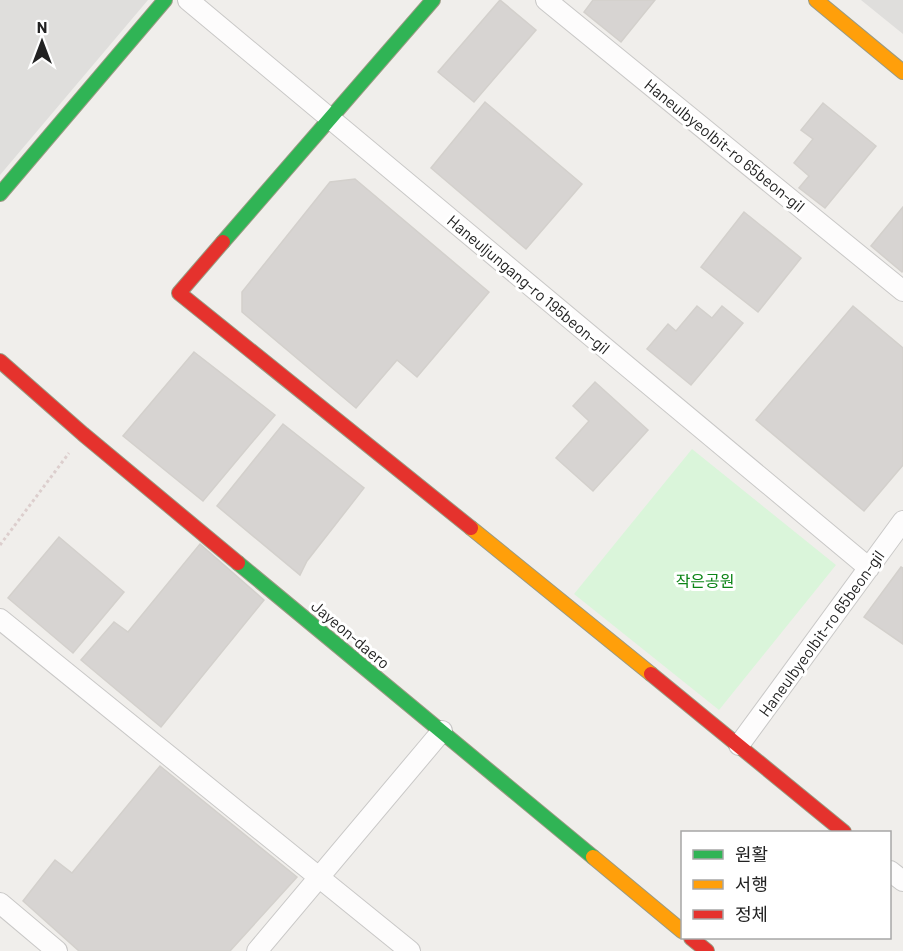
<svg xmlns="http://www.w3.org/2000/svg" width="903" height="951" font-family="Barlow,'Noto Sans KR',sans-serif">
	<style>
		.residential { fill: #dfdedc }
		.park { fill: #daf5da }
		.building { fill: #d7d4d2; stroke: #d3d0cc; stroke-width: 1.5 }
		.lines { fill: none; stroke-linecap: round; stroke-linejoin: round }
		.street-casing { stroke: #c9c8c7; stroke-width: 22 }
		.fast-casing { stroke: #999a82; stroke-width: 16 }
		.slow-casing { stroke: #999a82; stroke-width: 16 }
		.jam-casing { stroke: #999a82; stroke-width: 16 }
		.path { stroke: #dccecd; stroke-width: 3; stroke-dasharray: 3 3; stroke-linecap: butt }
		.street { stroke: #fdfcfc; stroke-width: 20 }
		.fast { stroke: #30b455; stroke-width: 14 }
		.slow { stroke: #ff9f0a; stroke-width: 14 }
		.jam { stroke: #e5322d; stroke-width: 14 }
		.labels { text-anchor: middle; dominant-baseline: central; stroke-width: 6; stroke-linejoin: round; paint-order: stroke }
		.street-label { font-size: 16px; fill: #222; stroke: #fff }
		.park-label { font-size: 16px; fill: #0c8416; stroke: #fff }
	</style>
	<rect width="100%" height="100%" fill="#f0eeeb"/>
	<path class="residential" d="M0,0H148L0,175Z
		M861,0H903V34Z"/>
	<path class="park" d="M692,449L836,565L719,710L574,594Z"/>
	<path class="building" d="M500,0L536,30L474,102L438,72Z
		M593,0H655L621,42L584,12Z
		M485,102L582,184L526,249L431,168Z
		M823,103L876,146L825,208L799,188L809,176L794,163L813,139L801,130Z
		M355,179L489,292L417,377L397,360L356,408L242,312V292L330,182Z
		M903,207V271L902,272L871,246Z
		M744,212L801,258L758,312L701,267Z
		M697,306L712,318L722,306L743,323L691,385L647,349L668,324L676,331Z
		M853,306L903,348V465L864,511L756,420Z
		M194,352L275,415L203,501L123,436Z
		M595,382L648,430L593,491L556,458L589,421L573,406Z
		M283,424L364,488L307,561L300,575L217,506Z
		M59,537L124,592L73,653L8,598Z
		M200,544L264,600L161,727L81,660L114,622L128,632Z
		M901,567L903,568V644L864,617Z
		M160,766L297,877L230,951H79L23,901L55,860L72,873Z"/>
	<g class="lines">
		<defs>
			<path id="street" d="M188,0L869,568
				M546,0L903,291
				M0,619L410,951
				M739,745L903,521
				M890,871L903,881
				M0,903L57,951
				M257,951L442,731"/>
			<path id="fast" d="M0,194L165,0
				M223,242L433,0
				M238,563L593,857"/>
			<path id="slow" d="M816,0L903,72
				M471,528L651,674
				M593,857L682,931"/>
			<path id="jam" d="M223,242L179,293L471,528
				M0,361L83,434L238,563
				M651,674L844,832
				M691,938L707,951"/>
		</defs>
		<use href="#street" class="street-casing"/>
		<use href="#fast" class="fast-casing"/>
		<use href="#slow" class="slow-casing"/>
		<use href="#jam" class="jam-casing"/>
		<path class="path" d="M0,545L69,453"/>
		<use href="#street" class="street"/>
		<use href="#fast" class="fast"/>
		<use href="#slow" class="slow"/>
		<use href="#jam" class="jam"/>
	</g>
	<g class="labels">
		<g class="street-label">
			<text transform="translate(725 145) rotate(39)">Haneulbyeolbit-ro 65beon-gil</text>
			<text transform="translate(529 284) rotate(40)">Haneuljungang-ro 195beon-gil</text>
			<text transform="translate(821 633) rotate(-54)">Haneulbyeolbit-ro 65beon-gil</text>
			<text transform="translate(351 634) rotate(40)">Jayeon-daero</text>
		</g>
		<g class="park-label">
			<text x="705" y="580">작은공원</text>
		</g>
	</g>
	<rect x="681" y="831" width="210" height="108" fill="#ffffff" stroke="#a7a7a7" stroke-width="1.5"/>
	<rect x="693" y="850" width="30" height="9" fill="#30b455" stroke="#a7a7a7" stroke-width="1.5"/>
	<text x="735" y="861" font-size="18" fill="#222222">원활</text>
	<rect x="693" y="880" width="30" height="9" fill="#ff9f0a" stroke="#a7a7a7" stroke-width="1.5"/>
	<text x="735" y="891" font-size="18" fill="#222222">서행</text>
	<rect x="693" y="910" width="30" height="9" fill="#e5322d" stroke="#a7a7a7" stroke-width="1.5"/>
	<text x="735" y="921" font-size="18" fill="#222222">정체</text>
	<g transform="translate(42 42)" stroke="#ffffff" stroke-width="4.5" paint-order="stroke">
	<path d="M0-4.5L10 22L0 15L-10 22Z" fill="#222222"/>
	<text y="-9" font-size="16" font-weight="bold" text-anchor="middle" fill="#222222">N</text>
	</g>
</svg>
